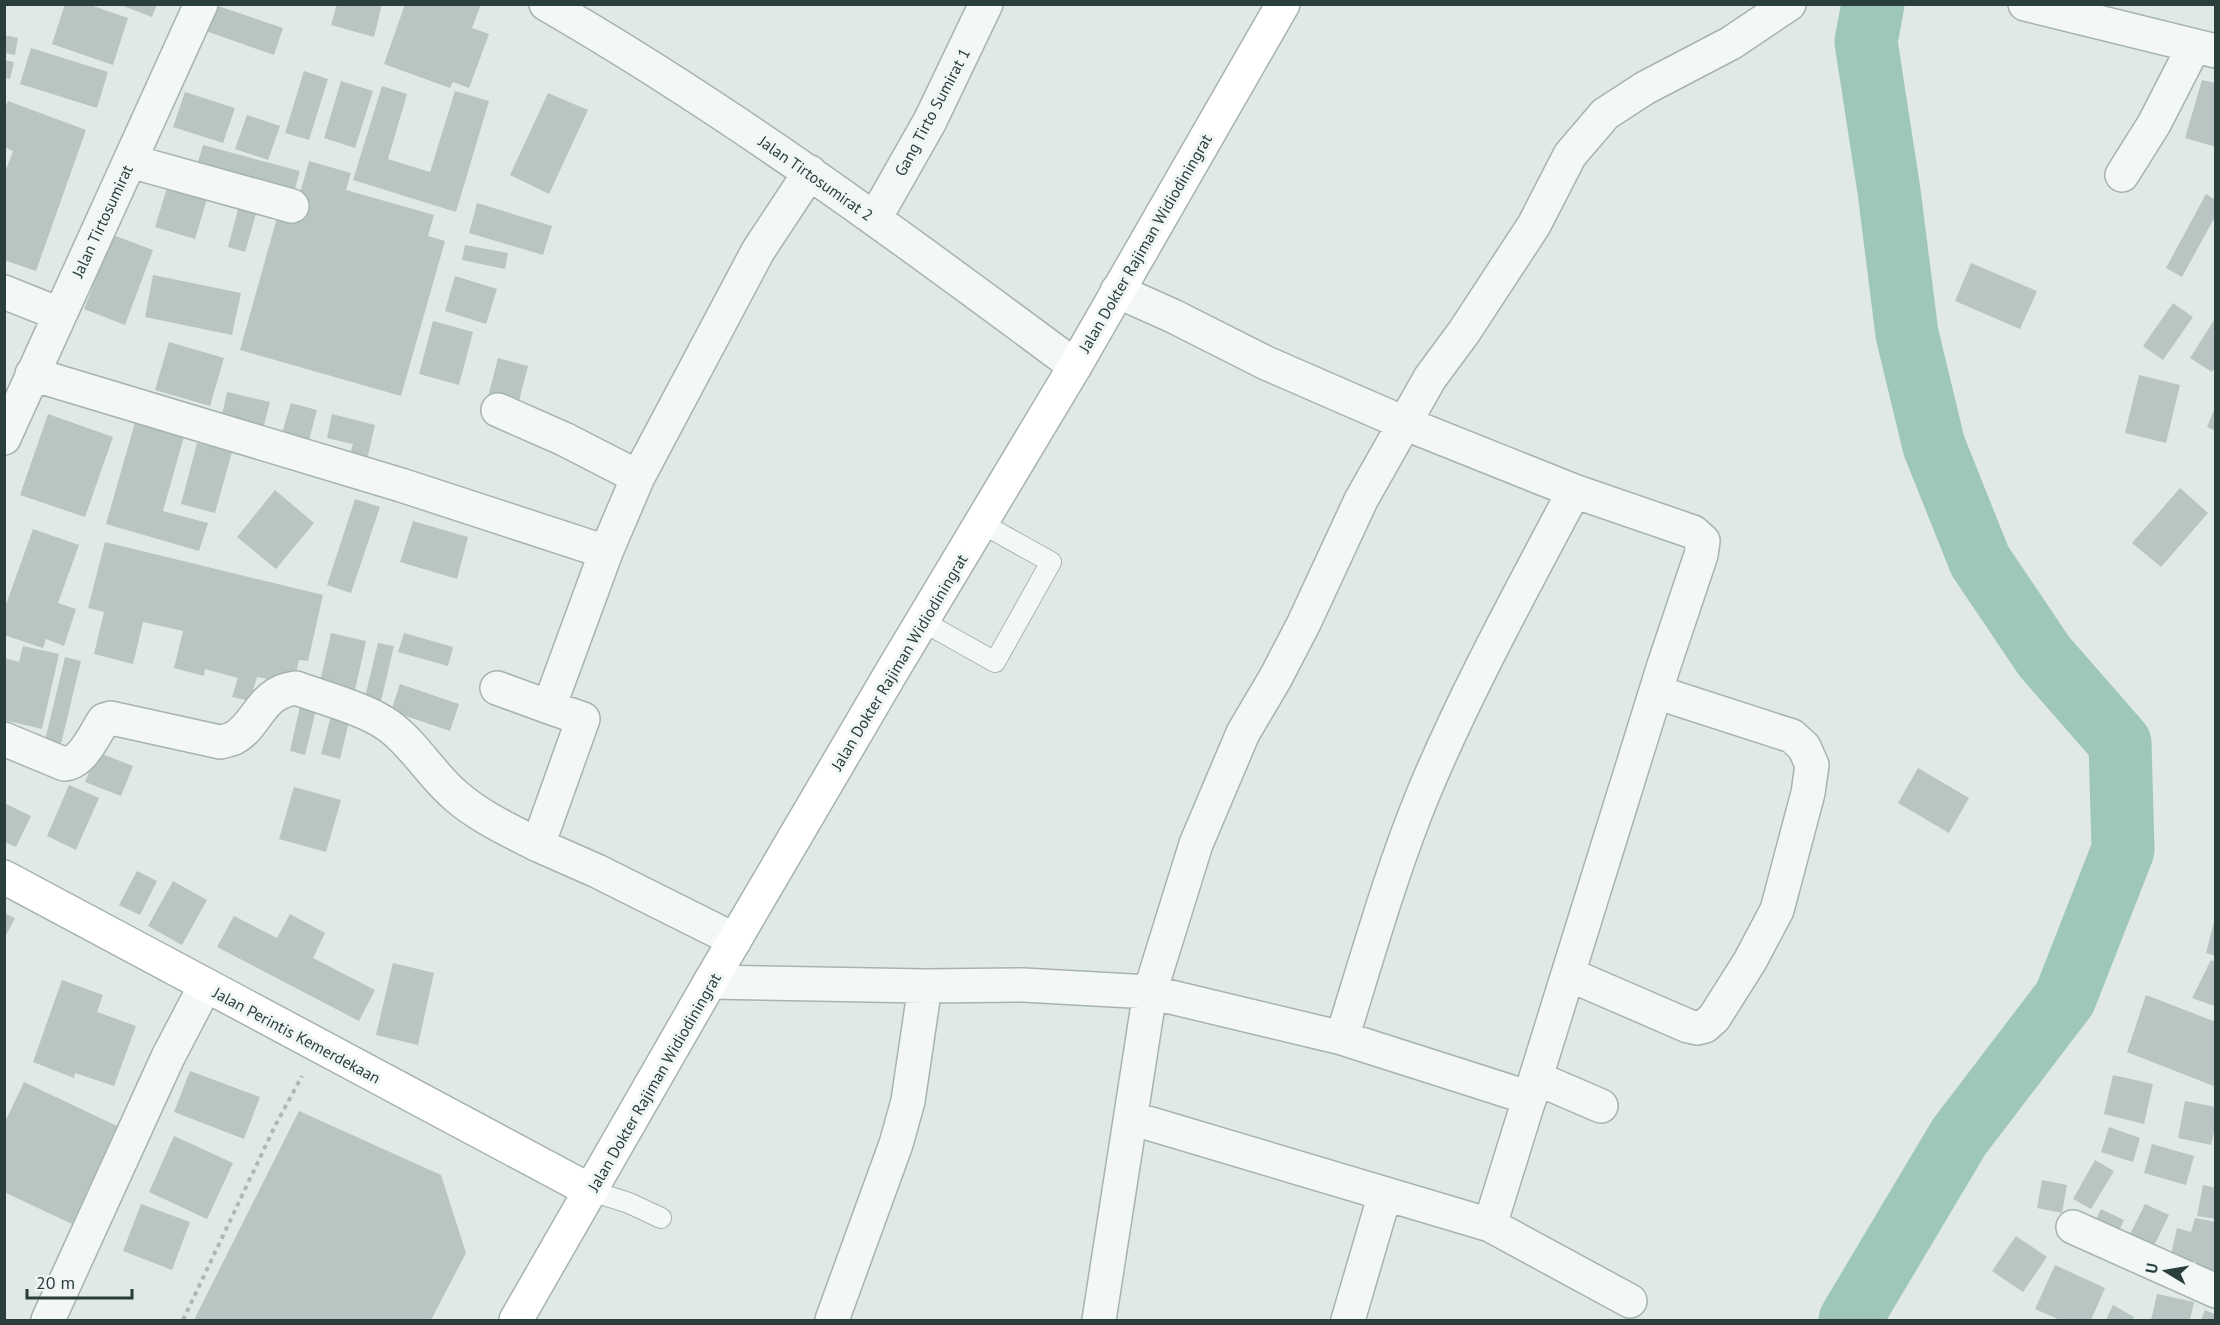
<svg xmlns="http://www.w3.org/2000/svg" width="2220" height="1325" font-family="'PT Sans',sans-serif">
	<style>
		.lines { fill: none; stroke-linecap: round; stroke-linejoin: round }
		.river { stroke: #9ec7ba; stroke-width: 63 }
		.building { fill: #b8c5c2 }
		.lane-casing { stroke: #a6b3b0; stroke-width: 22 }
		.street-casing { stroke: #a6b3b0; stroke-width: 36 }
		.secondary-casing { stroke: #a6b3b0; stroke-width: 36 }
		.path { stroke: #afb8b6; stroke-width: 4; stroke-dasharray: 4.5 4.5; stroke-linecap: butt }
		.lane { stroke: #f3f7f6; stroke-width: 20 }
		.street { stroke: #f3f7f6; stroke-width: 33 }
		.secondary { stroke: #fff; stroke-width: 33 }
		.labels { text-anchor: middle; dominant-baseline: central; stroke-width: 6; stroke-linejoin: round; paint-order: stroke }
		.street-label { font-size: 16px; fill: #2a3f3b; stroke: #f0f6f5 }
	</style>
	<rect width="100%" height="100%" fill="#e1e9e7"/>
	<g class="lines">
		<path class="river" d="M1850,1320L1959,1137L2065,998L2123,850L2120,743L2044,656L1980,561L1934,446L1907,334L1889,191L1866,42L1873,4"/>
	</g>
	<path class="building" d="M65,4H87L128,18L113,65L52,44Z
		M118,4H157L152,17Z
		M337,4H382L374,37L331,25Z
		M405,4H481L472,28L489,34L469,88L453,82L450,88L384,64Z
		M215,5L283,28L274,55L206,31Z
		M4,35L18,38L15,55L4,53Z
		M31,48L108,72L97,108L20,84Z
		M4,60L14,62L10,79L4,78Z
		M304,71L328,79L309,140L285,133Z
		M2202,80L2216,83V147L2185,138Z
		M341,81L373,91L355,148L324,138Z
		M382,86L407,94L388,159L430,172L455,91L489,101L456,212L353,180Z
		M185,92L235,108L223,143L173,127Z
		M548,93L588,110L549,194L510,175Z
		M8,101L86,130L36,271L4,260V175L13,151L4,147V111Z
		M247,115L280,126L268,160L235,149Z
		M203,145L300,171L291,203L194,176Z
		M309,161L351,173L346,190L434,215L428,236L445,241L401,396L240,350L280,207L295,211Z
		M170,178L210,189L195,239L155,227Z
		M2206,194L2216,200V215L2182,277L2166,268Z
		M240,202L258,207L245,252L228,247Z
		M477,203L552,226L543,255L469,233Z
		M113,235L153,250L125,325L84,309Z
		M465,245L508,253L505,269L462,260Z
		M1971,263L2037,291L2020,329L1955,301Z
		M153,275L241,293L232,335L145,317Z
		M455,276L497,289L486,324L445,311Z
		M2173,303L2193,317L2163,360L2143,346Z
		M2216,317V366L2212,372L2190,358Z
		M433,321L473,332L459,385L419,374Z
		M169,342L224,358L210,406L155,390Z
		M498,358L528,366L518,405L488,397Z
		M2139,375L2180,385L2166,443L2125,433Z
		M227,392L270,402L263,429L221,420Z
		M291,403L317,410L309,440L282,433Z
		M2216,405V431L2207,427Z
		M48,414L113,437L85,517L20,495Z
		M332,414L375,425L366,464L348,460L353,444L327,438Z
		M136,419L185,433L163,511L208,523L199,551L106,524Z
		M197,443L232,452L215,513L181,504Z
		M2180,488L2208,513L2161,567L2132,543Z
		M275,490L314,523L276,569L237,537Z
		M355,499L380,507L351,593L327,585Z
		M413,521L468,537L457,579L400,562Z
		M33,529L79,545L58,603L76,609L64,646L46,639L43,648L4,635V610Z
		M105,542L323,595L308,661L299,660L294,684L257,677L250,701L232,697L238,678L205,669L204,676L174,668L183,631L143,622L133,664L94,654L104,612L88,608Z
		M331,633L366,641L355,690L320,682Z
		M404,633L453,647L448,666L398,652Z
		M378,643L394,646L381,701L365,697Z
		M23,646L59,654L42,729L4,720V658L19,662Z
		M65,657L81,661L59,752L43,749Z
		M400,684L459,704L450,731L391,711Z
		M301,702L317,706L305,755L290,751Z
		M332,712L350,717L340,759L321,754Z
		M97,752L133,766L121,796L85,782Z
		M1918,768L1969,798L1949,833L1898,803Z
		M69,785L99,798L76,850L47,836Z
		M294,787L341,800L326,852L279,839Z
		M4,803L31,816L16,847L4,842Z
		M137,871L157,881L140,915L119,905Z
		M173,881L207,900L182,945L148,926Z
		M4,913L15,918L4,939Z
		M290,914L325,933L313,958L375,990L359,1021L217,947L234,916L277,938Z
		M2215,918H2216V956L2206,953Z
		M2211,960L2216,962L2214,1006L2192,998Z
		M393,963L434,973L418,1045L376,1035Z
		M62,980L103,995L97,1012L136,1026L114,1086L75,1073L74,1078L33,1062Z
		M2146,995L2216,1022V1087L2127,1052Z
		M190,1071L260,1097L244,1139L174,1112Z
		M2113,1075L2153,1084L2144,1124L2104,1114Z
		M24,1082L117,1126L72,1224L4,1192V1124Z
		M2185,1101L2216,1107V1124L2211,1145L2178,1138Z
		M299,1111L441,1175L466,1253L431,1320H194Z
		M2109,1127L2140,1138L2133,1162L2101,1152Z
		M174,1136L233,1163L207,1219L149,1192Z
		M2152,1144L2194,1156L2186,1185L2144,1173Z
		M2095,1160L2114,1171L2091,1209L2073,1199Z
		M2042,1180L2067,1185L2062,1213L2037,1208Z
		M2203,1185L2216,1188V1219L2197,1216Z
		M141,1204L190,1222L172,1270L123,1251Z
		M2145,1204L2169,1215L2150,1254L2126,1242Z
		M2101,1209L2124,1220L2114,1241L2091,1230Z
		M2195,1218L2216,1222V1267L2213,1275L2169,1264L2177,1228L2191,1232Z
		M2016,1236L2047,1257L2023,1292L1992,1271Z
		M2055,1265L2105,1288L2091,1320H2060L2035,1309Z
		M2157,1294L2194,1302L2190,1320H2151Z
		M2113,1305L2134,1317L2132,1320H2106Z
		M2205,1310L2216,1315V1320H2201Z"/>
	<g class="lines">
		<defs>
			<path id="lane" d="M922,621L995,662L1051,562L981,523
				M591,1191L629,1203L661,1218"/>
			<path id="street" d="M546,4C731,111 903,238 1075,366
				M2025,4L2216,51
				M130,161L292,206
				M2122,175L2154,124L2194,46
				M875,218L930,121L986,4
				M1117,291L1173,316L1266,363L1404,423L1574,491L1693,532L1703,541L1701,555L1664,665L1490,1225
				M4,292L59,314
				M32,374L401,485L606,552
				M498,410L564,439L638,477
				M4,438L201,4
				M497,688L549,707
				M4,739L64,764C83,763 94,735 104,720L111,718L220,742C224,741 230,740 234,738C258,725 260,692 296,688C323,698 366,709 389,726C415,745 431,775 456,796C480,817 509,830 538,845
				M735,940L597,871L538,845L583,719L549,707L606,552L638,477L758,251L810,172
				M1568,974L1688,1026L1697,1028L1705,1026L1714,1018L1750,961L1777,910L1808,793L1812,765L1804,747L1792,736L1656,692
				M710,982L925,986L1023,985L1150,992L1342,1038L1530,1098
				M1342,1038C1368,955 1391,872 1424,792C1467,689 1522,590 1574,491
				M1536,1078L1601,1106
				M1131,1118L1490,1225L1630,1301
				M2073,1227L2216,1291
				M48,1320L168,1057L205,986
				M832,1320L896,1144L908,1101L925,986
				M1099,1320L1150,992L1196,844L1243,733L1276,677L1304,623L1361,500L1430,378L1464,332L1534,225L1570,155L1605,114L1645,88L1731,43L1789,4
				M1348,1320L1385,1194"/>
			<path id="secondary" d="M4,877L591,1191
				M516,1320L710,982L891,673L1075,366L1283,4"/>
		</defs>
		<use href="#lane" class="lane-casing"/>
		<use href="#street" class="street-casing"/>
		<use href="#secondary" class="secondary-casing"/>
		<path class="path" d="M183,1320L275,1126L302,1076"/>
		<use href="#lane" class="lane"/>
		<use href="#street" class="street"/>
		<use href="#secondary" class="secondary"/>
	</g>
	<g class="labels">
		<g class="street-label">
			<text transform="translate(932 112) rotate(-62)">Gang Tirto Sumirat 1</text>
			<text transform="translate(816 178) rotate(35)">Jalan Tirtosumirat 2</text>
			<text transform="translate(102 221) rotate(-65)">Jalan Tirtosumirat</text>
			<text transform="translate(1145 243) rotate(-60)">Jalan Dokter Rajiman Widiodiningrat</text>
			<text transform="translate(899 662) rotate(-59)">Jalan Dokter Rajiman Widiodiningrat</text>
			<text transform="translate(297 1035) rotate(28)">Jalan Perintis Kemerdekaan</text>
			<text transform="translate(654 1082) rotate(-60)">Jalan Dokter Rajiman Widiodiningrat</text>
		</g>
	</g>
	<rect width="2220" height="1325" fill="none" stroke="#2a3f3b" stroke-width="12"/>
	<g transform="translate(2166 1271) rotate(281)" stroke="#f0f6f5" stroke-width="4.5" paint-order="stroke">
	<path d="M0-4.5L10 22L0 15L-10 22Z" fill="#2a3f3b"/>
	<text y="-9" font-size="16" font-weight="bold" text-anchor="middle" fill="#2a3f3b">U</text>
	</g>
	<path d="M27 1289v9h105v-9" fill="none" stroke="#2a3f3b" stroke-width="3"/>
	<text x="36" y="1289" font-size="18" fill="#2a3f3b" stroke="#f0f6f5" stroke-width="4.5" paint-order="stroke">20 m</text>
</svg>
